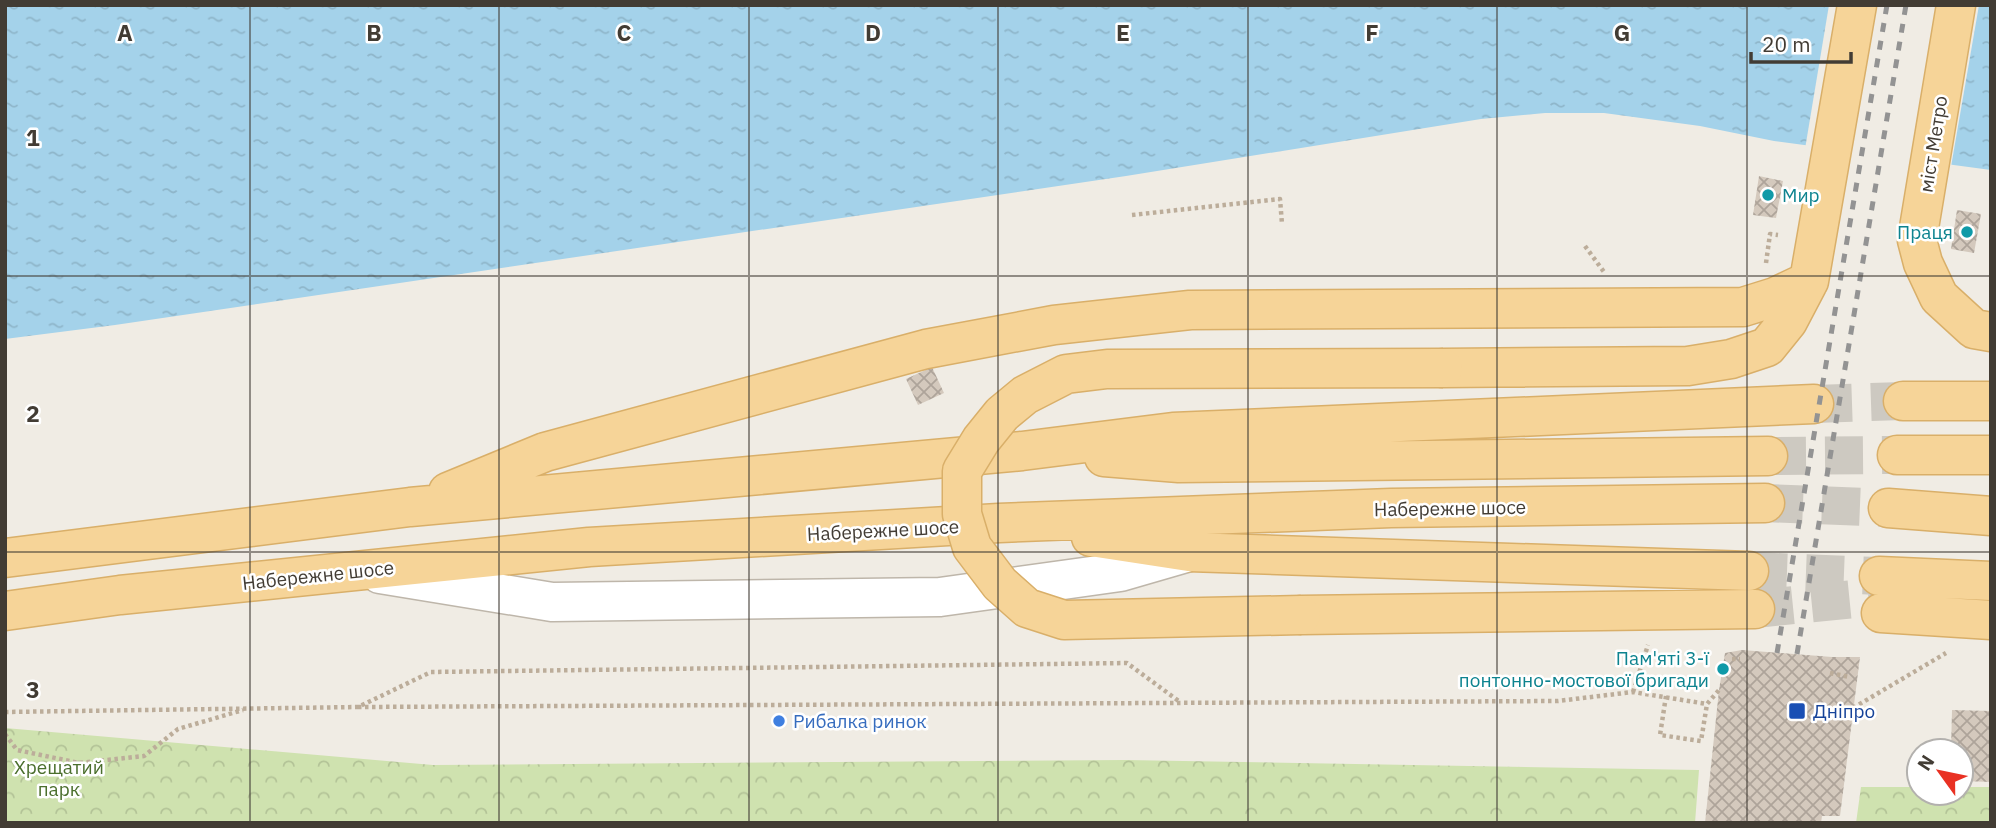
<svg xmlns="http://www.w3.org/2000/svg" width="1996" height="828" font-family="'IBM Plex Sans',sans-serif">
	<style>
		.forest { fill: url(#forest-crowns) }
		.water { fill: url(#water-ripples) }
		.pier { fill: #f0ece4 }
		.building { fill: url(#building-cross-hatch) }
		.lines { fill: none; stroke-linecap: round; stroke-linejoin: round }
		.major-tunnel { stroke: #cdc9c1; stroke-width: 38; stroke-dasharray: 38 19; stroke-linecap: butt }
		.minor-casing { stroke: #beb6aa; stroke-width: 41 }
		.major-casing { stroke: #d9af69; stroke-width: 41 }
		.path { stroke: #bcad9a; stroke-width: 4.5; stroke-dasharray: 3.5 3.5; stroke-linecap: butt }
		.minor { stroke: #fff; stroke-width: 38 }
		.major { stroke: #f6d498; stroke-width: 38 }
		.rail { stroke: #939393; stroke-width: 5; stroke-dasharray: 9 9; stroke-linecap: butt }
		.major-bridge-casing { stroke: #d9af69; stroke-width: 41; stroke-linecap: butt }
		.major-bridge { stroke: #f6d498; stroke-width: 38 }
		.grid { fill: none; stroke: #423c34; stroke-width: 2; stroke-opacity: 0.55 }
		.culture-dot { fill: #0f9aa8; stroke: #fff; stroke-width: 2.5 }
		.transit-dot { fill: #1a4fb4; stroke: #fff; stroke-width: 2.5 }
		.shop-dot { fill: #3f7fe0; stroke: #fff; stroke-width: 2.5 }
		.labels { text-anchor: middle; dominant-baseline: central; stroke-width: 5; stroke-linejoin: round; paint-order: stroke }
		.street-label { font-size: 19px; fill: #423c34; stroke: #fff }
		.culture-label { font-size: 19px; fill: #0d838f; stroke: #fff; text-anchor: end }
		.transit-label { font-size: 19px; fill: #164399; stroke: #fff; text-anchor: start }
		.shop-label { font-size: 19px; fill: #366cbe; stroke: #fff; text-anchor: start }
		.park-label { font-size: 19px; fill: #4b6f2d; stroke: #fff }
		.grid-label { font-size: 23px; text-anchor: middle; font-weight: bold; fill: #423c34; stroke: #fff; stroke-width: 5; stroke-linejoin: round; paint-order: stroke }
	</style>
	<defs>
		<pattern id="forest-crowns" width="20" height="18" patternUnits="userSpaceOnUse" patternTransform="scale(1.75)"><rect width="20" height="18" fill="#cfe2af"/><path d="M2 6a3 3 0 1 1 6 0M12 15a3 3 0 1 1 6 0" fill="none" stroke="#b3c397"/></pattern>
		<pattern id="water-ripples" width="26" height="14" patternUnits="userSpaceOnUse" patternTransform="scale(1.75)"><rect width="26" height="14" fill="#a4d2ea"/><path d="M2 4q2-2 4 0t4 0M15 11q2-2 4 0t4 0" fill="none" stroke="#8eb5c9"/></pattern>
		<pattern id="building-cross-hatch" width="8" height="8" patternUnits="userSpaceOnUse" patternTransform="scale(1.75)"><rect width="8" height="8" fill="#d4c9bd"/><path d="M0 0l8 8M0 8l8-8" fill="none" stroke="#aea49a"/></pattern>
	</defs>
	<rect width="100%" height="100%" fill="#f0ece4"/>
	<path class="forest" d="M5,728L433,765L1125,760L1699,770L1695,823H5Z
		M1861,787H1919V793H1961V787H1991V823H1856Z"/>
	<path class="water" d="M5,5H1991V170L1774,141L1700,126L1604,113H1545L1481,119L1126,176L115,325L5,339Z"/>
	<path class="pier" d="M1829,5H1979L1951,167L1805,149Z"/>
	<path class="building" d="M1759,176L1783,181L1776,218L1753,215Z
		M1957,210L1981,214L1974,253L1951,249Z
		M932,367L944,393L918,405L906,379Z
		M1742,650L1832,657H1860L1840,816H1822L1821,823H1705L1719,690L1725,653Z
		M1952,710L1991,711V782L1961,781V751H1951Z"/>
	<g class="lines">
		<path class="major-tunnel" d="M1814,404L1903,401
			M1768,456L1897,455
			M1765,503L1888,508
			M1749,571L1879,576
			M1755,609L1924,592"/>
		<defs>
			<path id="minor" d="M380,574L552,602L940,597L1120,572L1189,552"/>
			<path id="major" d="M1956,5L1917,240L1923,263L1939,297L1974,329L1991,332
				M1443,368L1688,366L1731,359L1767,347L1788,321L1809,281L1857,5
				M1903,401H1991
				M1897,455H1991
				M1104,457L1179,463L1768,456
				M448,492L545,452L926,349L1054,325L1190,310L1743,307L1775,297L1809,281
				M1888,508L1991,516
				M1091,537L1189,552L1749,571
				M5,558L410,507L1022,451L1173,432L1814,404
				M1879,576L1991,581
				M5,611L120,595L589,547L999,523L1391,508L1765,503
				M1881,613L1991,620
				M1301,615L1755,609"/>
		</defs>
		<use href="#minor" class="minor-casing"/>
		<use href="#major" class="major-casing"/>
		<path class="path" d="M1132,215L1280,199L1282,224
			M1585,246L1604,272
			M1766,263L1770,234L1778,235
			M1732,659H1740
			M1830,673L1850,677
			M1633,692L1648,645
			M1666,696L1660,735L1701,741L1707,704
			M358,707L1558,701L1633,692L1707,704L1719,690
			M1853,708L1946,653
			M5,712L358,707L431,672L1127,663L1180,702
			M5,734L17,750L79,763L144,756L178,729L243,710"/>
		<use href="#minor" class="minor"/>
		<use href="#major" class="major"/>
		<path class="rail" d="M1777,653L1887,5
			M1797,654L1906,5"/>
		<defs>
			<path id="major-bridge" d="M1301,615L1064,620L1027,608L1000,584L972,547L962,514V471L981,440L1002,414L1025,395L1066,374L1107,369L1443,368"/>
		</defs>
		<use href="#major-bridge" class="major-bridge-casing"/>
		<use href="#major-bridge" class="major-bridge"/>
	</g>
	<path class="grid" d="M250,5V823M499,5V823M749,5V823M998,5V823M1248,5V823M1497,5V823M1747,5V823M5,276H1991M5,552H1991"/>
	<g class="culture-dot">
		<circle cx="1768" cy="195" r="7"/>
		<circle cx="1967" cy="232" r="7"/>
		<circle cx="1723" cy="669" r="7"/>
	</g>
	<rect class="transit-dot" x="1788" y="702" width="18" height="18" rx="3.5"/>
	<circle class="shop-dot" cx="779" cy="721" r="7"/>
	<g class="labels">
		<g class="street-label">
			<text transform="translate(1933 144) rotate(-81)">міст Метро</text>
			<text transform="translate(1450 508) rotate(-1)">Набережне шосе</text>
			<text transform="translate(883 530) rotate(-3)">Набережне шосе</text>
			<text transform="translate(318 575) rotate(-6)">Набережне шосе</text>
		</g>
		<g class="culture-label">
			<text x="1782" y="195" text-anchor="start">Мир</text>
			<text x="1953" y="232">Праця</text>
			<text x="1709" y="658">Пам'яті 3-ї<tspan x="1709" dy="22">понтонно-мостової бригади</tspan></text>
		</g>
		<g class="transit-label">
			<text x="1813" y="711">Дніпро</text>
		</g>
		<g class="shop-label">
			<text x="793" y="721">Рибалка ринок</text>
		</g>
		<g class="park-label">
			<text x="59" y="767">Хрещатий<tspan x="59" dy="22">парк</tspan></text>
		</g>
	</g>
	<g class="grid-label">
		<text x="125" y="41">A</text>
		<text x="374" y="41">B</text>
		<text x="624" y="41">C</text>
		<text x="873" y="41">D</text>
		<text x="1123" y="41">E</text>
		<text x="1372" y="41">F</text>
		<text x="1622" y="41">G</text>
		<text x="33" y="146">1</text>
		<text x="33" y="422">2</text>
		<text x="33" y="698">3</text>
	</g>
	<rect width="1996" height="828" fill="none" stroke="#423c34" stroke-width="14"/>
	<g transform="translate(1940 772) rotate(303)"><circle r="33" fill="#ffffff" stroke="#b3b1ae" stroke-width="2"/>
	<path d="M0-5L12 26L0 18L-12 26Z" fill="#e93123"/>
	<text y="-10" font-size="19" font-weight="bold" text-anchor="middle" fill="#423c34">N</text>
	</g>
	<path d="M1751 52v10h100v-10" fill="none" stroke="#423c34" stroke-width="3.5"/>
	<text x="1762" y="52" font-size="21" fill="#423c34" stroke="#ffffff" stroke-width="5" paint-order="stroke">20 m</text>
</svg>
